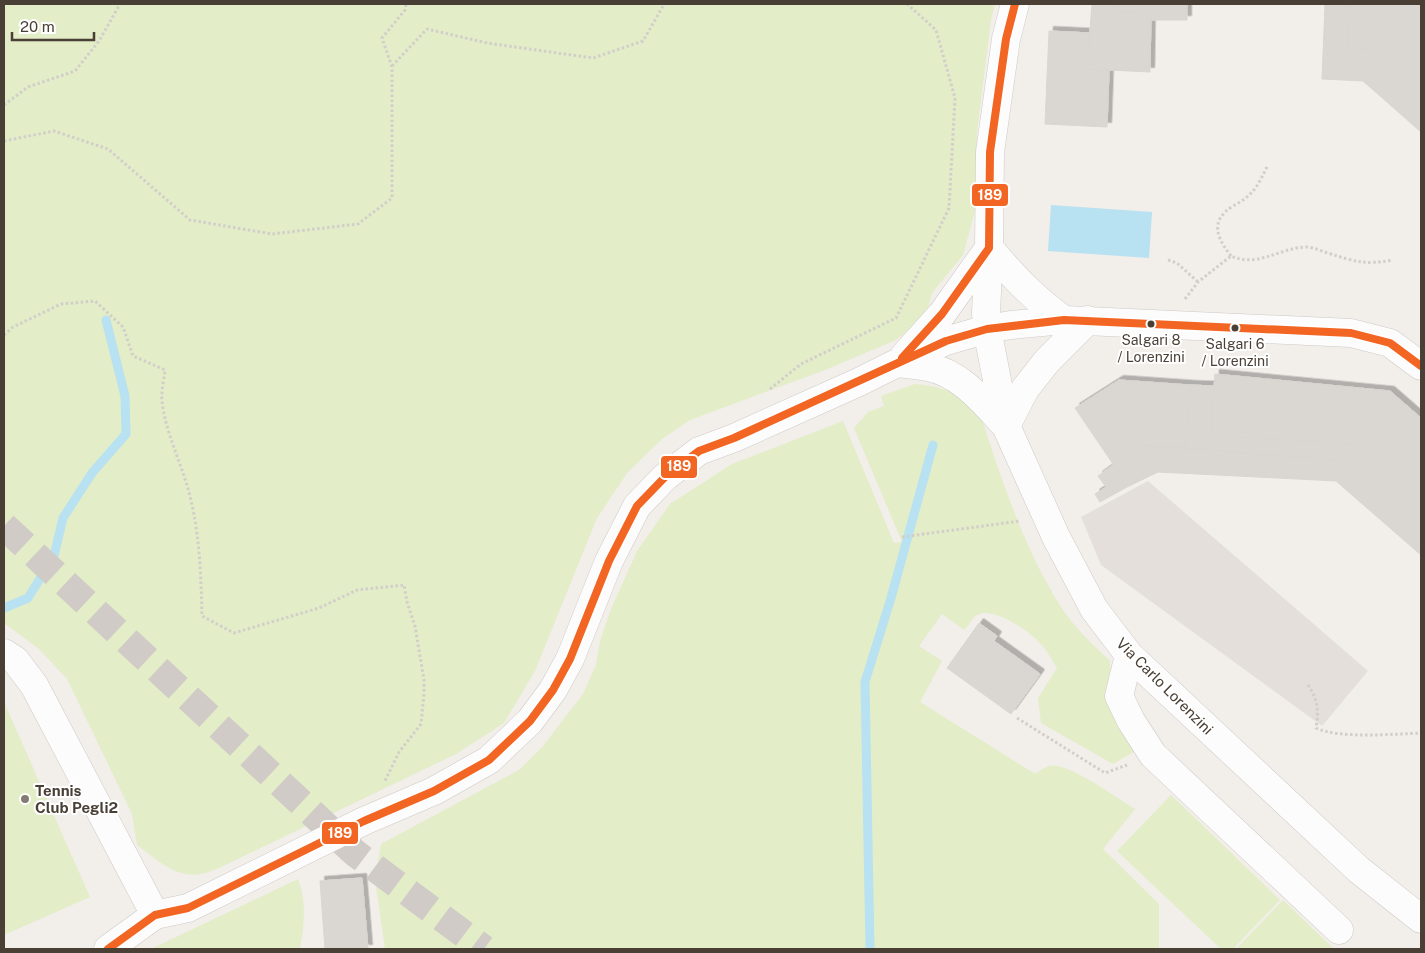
<svg xmlns="http://www.w3.org/2000/svg" width="1425" height="953" font-family="'Public Sans',sans-serif">
	<style>
		.green { fill: #e3edc8 }
		.parking { fill: #e4dfdb }
		.water { fill: #b8e1f2 }
		.lines { fill: none; stroke-linecap: round; stroke-linejoin: round }
		.stream { stroke: #b8e1f2; stroke-width: 9 }
		.building { fill: #dad6d1; stroke: #dad5d0; filter: url(#shadow) }
		.highway-tunnel { stroke: #d0cbc6; stroke-width: 28; stroke-dasharray: 28 14; stroke-linecap: butt }
		.minor-casing { stroke: #cecac6; stroke-width: 29 }
		.path { stroke: #d2ceca; stroke-width: 3; stroke-dasharray: 2.5 2.5; stroke-linecap: butt }
		.minor { stroke: #fdfcfc; stroke-width: 28 }
		.bus-1-casing { stroke: #fff; stroke-width: 11 }
		.bus-1 { stroke: #f26522; stroke-width: 8 }
		.bus-dot { fill: #493f35; stroke: #fff; stroke-width: 2 }
		.poi-dot { fill: #847c74; stroke: #fff; stroke-width: 2 }
		.labels { text-anchor: middle; dominant-baseline: central; stroke-width: 4; stroke-linejoin: round; paint-order: stroke }
		.bus-label { font-size: 14px; fill: #493f35; stroke: #fff }
		.street-label { font-size: 15px; fill: #493f35; stroke: #fff }
		.poi-label { font-size: 15px; font-weight: bold; fill: #493f35; stroke: #fff; text-anchor: start }
		.line-badge { stroke: #fff; stroke-width: 2 }
		.badge-label { font-size: 14px; text-anchor: middle; font-weight: bold; fill: #fff }
	</style>
	<defs>
		<filter id="shadow"><feDropShadow dx="4.5" dy="-4.5" stdDeviation="0" flood-color="#0004"/></filter>
	</defs>
	<rect width="100%" height="100%" fill="#f2eeea"/>
	<path class="green" d="M4,4H995L991,20L977,131L975,211L963,255L932,293L927,312L917,323L896,340L825,370L690,420L662,439L627,473L597,518L535,671L504,723L456,754L219,868C213,870 207,873 201,874C176,879 155,858 137,845L132,814L67,679L39,649L4,623Z
		M915,384C946,387 960,393 981,416C1002,482 1024,548 1061,607C1074,627 1092,644 1110,661V697L1113,715L1134,740L1135,751L1113,764L1041,723L1038,698L1057,668C1051,658 1045,647 1036,639C1025,629 992,606 977,615C972,618 968,626 964,630L942,614L919,646L942,661L920,702L1035,774C1039,771 1044,768 1049,766C1067,761 1118,799 1135,809L1103,849L1159,904V949H385L375,879L381,844L519,770L543,746L583,694L596,665L600,641L611,609L637,551L670,504L732,464L843,421L894,543L902,542L854,428L868,412L884,406L881,396Z
		M4,702L90,897L4,935Z
		M1171,795L1280,900L1233,949H1221L1117,851Z
		M298,879C307,902 304,926 300,949H151Z
		M1283,900L1334,949H1236Z"/>
	<path class="parking" d="M1148,481L1368,671L1322,726L1101,565L1081,517Z"/>
	<path class="water" d="M1051,205L1152,212L1149,258L1048,251Z"/>
	<g class="lines">
		<path class="stream" d="M4,608L28,598L54,556L63,518L92,473L126,434L125,396L106,320
			M870,949L865,682L891,598L933,445"/>
	</g>
	<path class="building" d="M1092,4H1119V12L1151,13L1150,72L1087,69Z
		M1119,4H1187V20H1151V13L1119,12Z
		M1325,4H1349L1348,47L1368,49L1421,91V132L1363,81L1322,79Z
		M1349,4H1421V12L1382,60L1368,49L1348,47Z
		M1421,12V91L1382,60Z
		M1049,31L1090,33L1087,69L1109,71L1107,127L1045,124Z
		M1215,374L1390,391L1421,418V475L1408,490L1350,444L1211,435Z
		M1119,380L1190,385L1186,448L1140,445L1113,464L1075,408Z
		M1190,385L1214,386L1211,435L1350,444L1421,501V522L1347,461L1186,448Z
		M1140,445L1347,461L1421,522V555L1336,481L1158,472L1127,487L1100,502L1095,494L1106,487L1098,476Z
		M1421,475V501L1408,490Z
		M979,623L997,636L994,641L1040,674L1011,714L947,668Z
		M362,878L368,949H325L320,881Z"/>
	<g class="lines">
		<path class="highway-tunnel" d="M4,526L355,853L484,949"/>
		<defs>
			<path id="minor" d="M1015,4L1006,39L990,152L989,248L986,313L987,329L1006,426L1056,537L1094,609L1129,655L1359,870L1421,919
				M989,248C1014,277 1032,297 1064,320
				M905,355L942,314L989,248
				M897,363C907,364 918,365 928,367C961,373 984,403 1006,426
				M1006,426L1025,389L1047,361L1088,320
				M4,653L15,660L34,685L155,915
				M1129,655L1119,696L1131,721L1153,755L1339,930
				M108,949L155,915L188,908L364,821L434,791L489,760L530,721L553,690L570,659L609,561L637,506L665,477L699,451L734,438L859,382L897,363L946,341L987,329L1011,325L1064,320L1351,333L1390,343L1421,366"/>
		</defs>
		<use href="#minor" class="minor-casing"/>
		<path class="path" d="M392,66L427,29L487,43L593,58L643,41L663,6L662,4
			M4,105L28,87L75,71L99,41L120,4
			M4,141L54,131L108,149L190,220L272,234L358,224L392,198V67L382,38L405,10L406,4
			M1231,256C1217,238 1209,221 1233,206C1240,202 1247,198 1252,192C1259,185 1263,174 1268,165
			M1168,260L1177,263L1198,282
			M1185,299L1198,282L1231,256C1258,268 1279,248 1306,247C1313,247 1321,251 1328,253C1356,262 1364,265 1393,260
			M4,335L13,327L61,304L95,301L123,327L133,356L165,370C164,380 161,391 162,401C166,437 185,469 192,505C200,541 201,579 202,616L234,633L319,608L357,590L404,585L407,602L415,626L424,680V693L421,724L399,752L385,781
			M770,389L801,364L896,318L949,208L955,98L936,30L907,4
			M902,537L1020,521
			M1308,685C1318,701 1319,709 1316,728C1338,739 1395,734 1421,733
			M1017,718L1105,773L1127,765"/>
		<use href="#minor" class="minor"/>
		<defs>
			<path id="bus-1" d="M902,358L942,314L989,248L990,152L1006,39L1015,4
				M108,949L155,915L188,908L364,821L434,791L489,760L530,721L553,690L570,659L609,561L637,506L665,477L699,451L734,438L946,341L987,329L1064,320L1351,333L1390,343L1421,366"/>
		</defs>
		<use href="#bus-1" class="bus-1-casing"/>
		<use href="#bus-1" class="bus-1"/>
	</g>
	<g class="bus-dot">
		<circle cx="1151" cy="324" r="4.5"/>
		<circle cx="1235" cy="328" r="4.5"/>
	</g>
	<circle class="poi-dot" cx="25" cy="799" r="5"/>
	<g class="labels">
		<g class="bus-label">
			<text x="1151" y="340">Salgari 8<tspan x="1151" dy="17">/ Lorenzini</tspan></text>
			<text x="1235" y="344">Salgari 6<tspan x="1235" dy="17">/ Lorenzini</tspan></text>
		</g>
		<g class="street-label">
			<text transform="translate(1165 686) rotate(45)">Via Carlo Lorenzini</text>
		</g>
		<g class="poi-label">
			<text x="35" y="790">Tennis<tspan x="35" dy="17">Club Pegli2</tspan></text>
		</g>
	</g>
	<g class="line-badge">
		<rect x="971" y="183" width="38" height="24" rx="5" fill="#f26522"/>
		<rect x="660" y="455" width="38" height="24" rx="5" fill="#f26522"/>
		<rect x="321" y="821" width="38" height="24" rx="5" fill="#f26522"/>
	</g>
	<g class="badge-label">
		<text x="990" y="200">189</text>
		<text x="679" y="471">189</text>
		<text x="340" y="838">189</text>
	</g>
	<rect width="1425" height="953" fill="none" stroke="#493f35" stroke-width="10"/>
	<path d="M12 32v8h82v-8" fill="none" stroke="#493f35" stroke-width="2.5"/>
	<text x="20" y="32" font-size="15" fill="#493f35" stroke="#ffffff" stroke-width="4" paint-order="stroke">20 m</text>
</svg>
